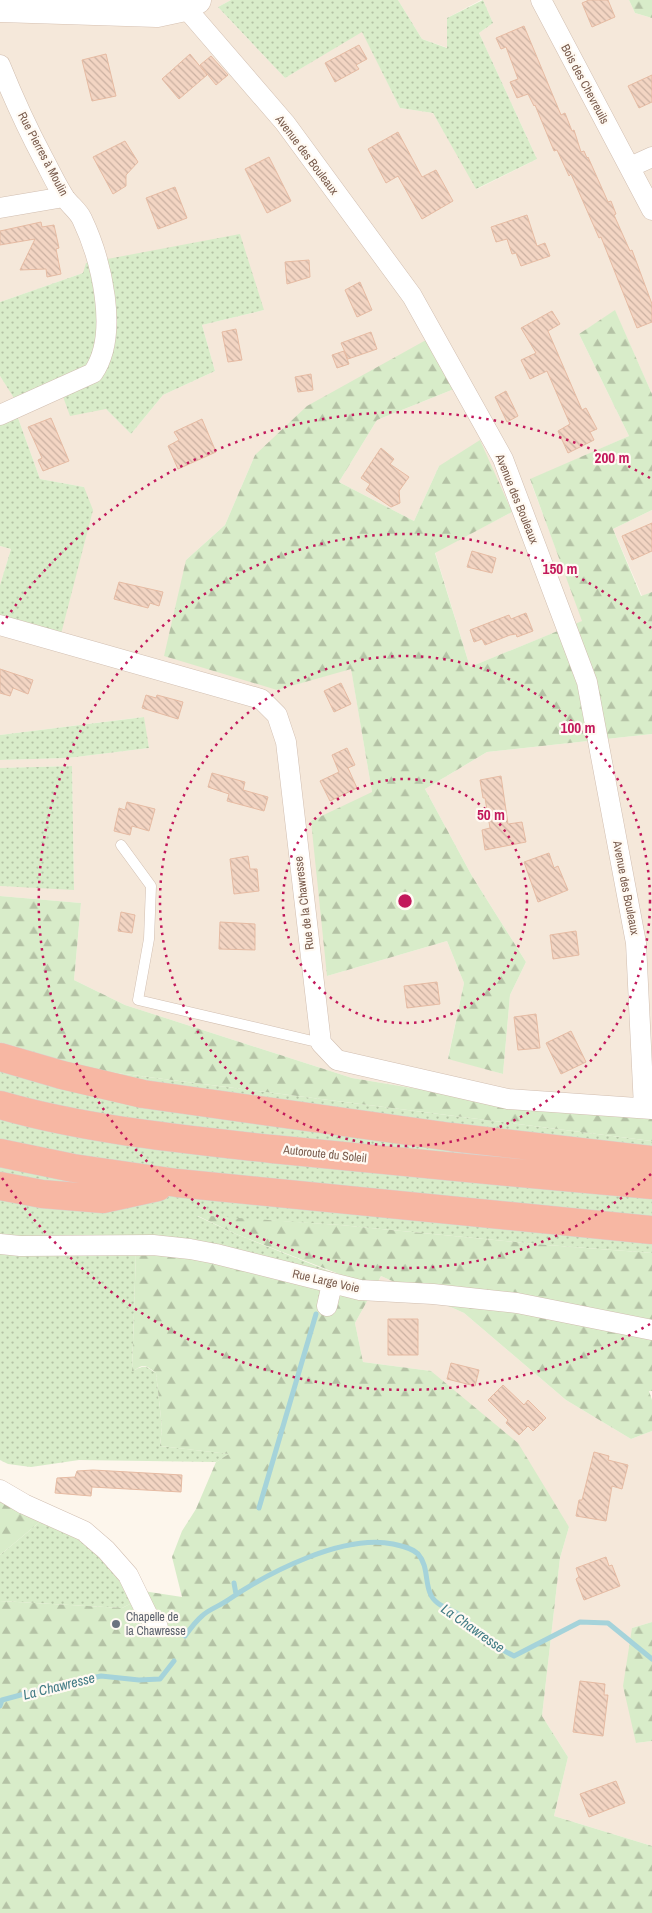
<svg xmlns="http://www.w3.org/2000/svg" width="652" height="1913" font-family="'Archivo Narrow',sans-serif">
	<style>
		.residential { fill: #f5e8da }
		.grass { fill: url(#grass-dots) }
		.forest { fill: url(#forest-firs) }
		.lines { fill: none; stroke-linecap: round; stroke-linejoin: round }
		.stream { stroke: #a5d3da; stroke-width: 5 }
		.building { fill: url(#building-back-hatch); stroke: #e6bba3 }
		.service-casing { stroke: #d1beb0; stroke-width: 11 }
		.minor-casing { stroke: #d1beb0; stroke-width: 21 }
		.secondary-casing { stroke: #d6c0b0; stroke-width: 29 }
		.motorway-casing { stroke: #dad1cd; stroke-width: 29 }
		.service { stroke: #fff; stroke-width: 10 }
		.minor { stroke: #fff; stroke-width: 20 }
		.secondary { stroke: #fff; stroke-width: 28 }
		.motorway { stroke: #f7b7a3; stroke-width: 28 }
		.ring { fill: none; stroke: #c2185b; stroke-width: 2.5; stroke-dasharray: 2.5 5 }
		.worship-dot { fill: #6b7280; stroke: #fffaf3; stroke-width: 2 }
		.labels { text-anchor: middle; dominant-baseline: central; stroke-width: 4.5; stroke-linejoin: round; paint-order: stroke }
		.street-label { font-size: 12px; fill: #7a5c4d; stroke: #fffaf3 }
		.worship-label { font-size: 12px; fill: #5b616d; stroke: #fffaf3; text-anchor: start }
		.water-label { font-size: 14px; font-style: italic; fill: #437c86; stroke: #fffaf3 }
		.centre { fill: #c2185b; stroke: #fffaf3; stroke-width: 2.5 }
		.ring-label { font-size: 15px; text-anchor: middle; font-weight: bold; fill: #c2185b; stroke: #fffaf3; stroke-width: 4.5; stroke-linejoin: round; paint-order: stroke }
	</style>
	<defs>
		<pattern id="grass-dots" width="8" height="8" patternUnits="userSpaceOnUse" patternTransform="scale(1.25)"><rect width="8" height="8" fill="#d8ecc9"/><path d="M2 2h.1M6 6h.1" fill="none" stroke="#b4c2a5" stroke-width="1.8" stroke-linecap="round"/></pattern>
		<pattern id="forest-firs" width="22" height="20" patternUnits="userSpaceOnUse" patternTransform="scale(1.25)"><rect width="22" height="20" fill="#d8ecc9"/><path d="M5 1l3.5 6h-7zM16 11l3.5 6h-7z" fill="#b4c2a5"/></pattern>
		<pattern id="building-back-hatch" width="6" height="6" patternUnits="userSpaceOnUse" patternTransform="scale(1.25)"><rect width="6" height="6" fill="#f3d5c3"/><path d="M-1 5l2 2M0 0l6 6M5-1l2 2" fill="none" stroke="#cab0a1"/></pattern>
	</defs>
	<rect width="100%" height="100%" fill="#fdf6ec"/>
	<path class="residential" d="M0,0H231L218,7L285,78L362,31L400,108L433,113L477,189L537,159L479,33L493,23L483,0H629L635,13L652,18V394L615,311L579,334L629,436L530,480L583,621L470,667L435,552L512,512L439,466L414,521L339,482L377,420L454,389L255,455L225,525L186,560L277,690L351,668L372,792L327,976L447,941L464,983L448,1058L503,1074L510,995L526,962L472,876L425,789L487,752L652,734V1115L515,1105L352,1078L125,1005L74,980L81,903L0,896V886L74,889L72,766L0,768V760L68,758L149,748L143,717L0,735V618L84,487L40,479L18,418L0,424V376L14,397L57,380L106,409L131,434L163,395L215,371L202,325L264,310L83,273L0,302Z
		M398,0H481L447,18L448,48L422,39Z
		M652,510V592L642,596L613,529Z
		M0,546L11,549L0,585Z
		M381,1276L464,1313L566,1400L631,1439L652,1431V1622L632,1628L636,1743L652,1741V1846L554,1816L568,1757L542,1716L560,1558L569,1527L431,1371L363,1362L355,1323Z"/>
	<path class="grass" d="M231,0H398L422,39L447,48V18L483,0L493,23L479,33L537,159L476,189L433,113L400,108L362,32L285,78L218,7Z
		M240,234L264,310L202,325L215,371L163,395L131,434L106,409L70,416L57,380L14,398L0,376V302L83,273L86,263Z
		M18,418L40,479L84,487L93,510L61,634L0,618V585L11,549L0,546V424Z
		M144,717L149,748L68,758L0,760V735Z
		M72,766L74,890L0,886V768Z
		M0,1042L93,1070L652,1141V1253L547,1245L340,1225L197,1216L236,1234L344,1277L0,1238Z
		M0,1250L136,1252L132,1371C145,1366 143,1364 156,1373L162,1427L160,1446L230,1454L216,1462L79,1460L31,1467L8,1464L0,1460Z
		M41,1521L61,1525L99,1551L131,1597L132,1603L122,1608L0,1601V1555Z"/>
	<path class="forest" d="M629,0H652V18L635,13Z
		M615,310L652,394V510L613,529L641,596L652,592V734L487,752L425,789L472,876L526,962L510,995L503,1074L448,1059L464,983L447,941L327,976L311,821L372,792L351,669L277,690L164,656L186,560L225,525L255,455L307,406L426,340L454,389L377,420L339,482L414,521L439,466L480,440L512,512L435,553L470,667L582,621L530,479L629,436L579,334Z
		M0,896L81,903L74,980L125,1005L352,1078L515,1105L652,1115V1141L93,1070L0,1042Z
		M196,1215L340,1225L547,1245L652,1253V1391H649L652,1400V1431L631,1439L566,1400L464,1313L381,1276L355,1323L363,1362L431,1371L518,1443L569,1527L560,1558L542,1716L568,1757L554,1816L652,1846V1913H0V1601L122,1608L132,1603L143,1591L182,1597L172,1557L182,1531L196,1509L216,1462L229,1454L160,1446L162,1427L156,1373C144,1364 144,1364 132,1372L136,1252L339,1274L236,1234Z
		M0,1495L41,1521L0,1555Z
		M652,1622V1741L636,1743L623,1686L632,1628Z"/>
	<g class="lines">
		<path class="stream" d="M259,1508L316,1314
			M234,1583L236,1594
			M185,1636C190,1629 196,1621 202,1616C209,1609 220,1606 228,1600C269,1572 343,1534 393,1544C402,1546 412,1548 418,1554C428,1565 425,1581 430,1593C435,1607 453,1609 463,1617C468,1621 472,1627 476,1631C487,1642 500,1649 514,1656L580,1622L608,1623L652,1659
			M0,1706L2,1700L54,1686L101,1676L139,1680L160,1679L174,1661"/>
	</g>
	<path class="building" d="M589,0H608L615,17L592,27L582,3Z
		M524,26L561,115L565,113L572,131L574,130L581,152L584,151L587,158L588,157L608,202L611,201L616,214L614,215L630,251L632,250L652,304V322L637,328L601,237L599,238L571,174L569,176L557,150L554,151L535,105L534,106L528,94L517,98L510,82L518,79L506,47L501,49L496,38Z
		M359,45L367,59L356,65L359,69L335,82L325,63Z
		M106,54L116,96L92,101L82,60Z
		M190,54L207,75L179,99L162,79Z
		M211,56L228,75L216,85L200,65Z
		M652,75V102L639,108L628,86Z
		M398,132L422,177L436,170L453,201L422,219L398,176L386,183L368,149Z
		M125,141L138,162L126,175V186L113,194L93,157Z
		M269,157L291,201L267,213L245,169Z
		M175,187L187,218L158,229L146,198Z
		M527,215L537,246L545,243L550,256L521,266L516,253L512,254L507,239L496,242L491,227Z
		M41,222L42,227L54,225L59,248L56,249L61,274L47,277L46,269L20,270L35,239L0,245V231Z
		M309,260L310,277L287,284L285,262Z
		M360,282L372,310L357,317L345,290Z
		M552,311L560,324L548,331L582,410L586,408L597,429L590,432L594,440L568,453L558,431L570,424L547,371L530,379L521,360L536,353L521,328Z
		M236,329L242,360L228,362L222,332Z
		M371,332L377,349L348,359L341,343Z
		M344,351L349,364L337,368L332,355Z
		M311,374L313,390L298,392L295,377Z
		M506,391L518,416L507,422L495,397Z
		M51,418L69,461L43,471L38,460L42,458L28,427Z
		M202,419L216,452L178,469L168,446L179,440L174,432Z
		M381,448L394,459L390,464L409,477L399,491L400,503L391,507L366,490L370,484L361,478Z
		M652,523V551L632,560L622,536Z
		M472,551L496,558L492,573L467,567Z
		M119,582L163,592L159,606L150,603L148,608L114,599Z
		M526,613L533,631L517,637L516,634L510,635L485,645L482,639L474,642L470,630L509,615L511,619Z
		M0,669L33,680L28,694L13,688L10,696L0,693Z
		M341,683L351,704L334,712L324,691Z
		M146,695L156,698L157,695L183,702L178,719L142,708Z
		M347,748L355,765L348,768L357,788L330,801L320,781L339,772L332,755Z
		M212,773L245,782L243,790L268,797L264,811L227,801L229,794L208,787Z
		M501,776L508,824L522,822L526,842L485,850L482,830L490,828L485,798H483L480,780Z
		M127,802L155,809L149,831L132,826L130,835L114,831L119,808L125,810Z
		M549,853L554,868L558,866L568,890L538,902L524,862Z
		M248,856L250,869H257L259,891L234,894L230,859Z
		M121,912L135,915L132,933L118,931Z
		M220,922L255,924V950L219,949Z
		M576,931L579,955L553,959L550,935Z
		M437,982L440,1004L407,1008L404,986Z
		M536,1014L540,1048L518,1050L514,1017Z
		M571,1031L586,1062L561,1074L546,1043Z
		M388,1319H418V1355H388Z
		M451,1363L479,1370L475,1386L447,1379Z
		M503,1385L524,1405L528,1400L546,1418L533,1431L528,1426L519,1435L506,1423L508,1420L488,1400Z
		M594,1452L609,1456L608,1460L628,1465L622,1489L612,1486L606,1521L576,1516L579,1500H582Z
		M93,1470L182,1475L181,1492L92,1487L91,1496L55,1493L57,1478L75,1477L77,1471Z
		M606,1557L609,1566L612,1565L620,1586L584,1600L576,1579L579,1577L576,1568Z
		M580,1681L605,1684L604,1695H608L603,1736L573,1732Z
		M616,1781L625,1803L589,1817L580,1794Z"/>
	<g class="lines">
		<defs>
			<path id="service" d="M121,845L151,886L149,939L138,1000L321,1043"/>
			<path id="minor" d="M541,0L652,210
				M185,7L285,123L412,296L503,459L587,682L636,943L644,1108
				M0,65C13,97 27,128 43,158C50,171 56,184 63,195C68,204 78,210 82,219C101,259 120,334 93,373L0,415
				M630,167L652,157
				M0,208L64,197
				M0,625L261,699L277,715L286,742L321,1043L337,1060L508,1099L652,1109
				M0,1244L20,1246L153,1245L190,1249L216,1254L360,1290L433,1294L517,1303L652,1330
				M327,1306L332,1284
				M0,1490L24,1504L84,1531L106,1550L128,1575L147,1614L158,1627"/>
			<path id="secondary" d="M0,8L157,13L185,7L197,0"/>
			<path id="motorway" d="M0,1057L62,1075L143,1094L451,1137L652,1160
				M0,1105C86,1130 183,1139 272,1149C399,1162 525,1174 652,1185
				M0,1153L73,1168L177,1183L652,1230
				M0,1186L42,1194L103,1199L158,1187"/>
		</defs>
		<use href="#service" class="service-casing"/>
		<use href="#minor" class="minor-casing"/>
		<use href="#secondary" class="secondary-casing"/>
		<use href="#motorway" class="motorway-casing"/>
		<use href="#service" class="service"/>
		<use href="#minor" class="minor"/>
		<use href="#secondary" class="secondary"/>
		<use href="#motorway" class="motorway"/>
	</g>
	<g class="ring">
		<circle cx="405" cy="901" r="122"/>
		<circle cx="405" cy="901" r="245"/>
		<path d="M651 1174A367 367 0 1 1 651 628"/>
		<path d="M650 1324A489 489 0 0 1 2 1178M2 624A489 489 0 0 1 650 478"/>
	</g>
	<circle class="worship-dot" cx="116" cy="1624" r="5"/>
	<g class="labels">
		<g class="street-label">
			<text transform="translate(585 84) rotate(62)">Bois des Chevreuils</text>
			<text transform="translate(43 154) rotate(62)">Rue Pierres à Moulin</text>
			<text transform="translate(307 155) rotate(53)">Avenue des Bouleaux</text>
			<text transform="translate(517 499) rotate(68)">Avenue des Bouleaux</text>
			<text transform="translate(626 888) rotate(79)">Avenue des Bouleaux</text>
			<text transform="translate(304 903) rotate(-97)">Rue de la Chawresse</text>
			<text transform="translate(325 1154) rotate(6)">Autoroute du Soleil</text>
			<text transform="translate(326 1281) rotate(13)">Rue Large Voie</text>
		</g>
		<g class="worship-label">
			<text x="126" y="1617">Chapelle de<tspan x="126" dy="14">la Chawresse</tspan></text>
		</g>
		<g class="water-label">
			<text transform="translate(473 1628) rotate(35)">La Chawresse</text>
			<text transform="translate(59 1686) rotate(-14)">La Chawresse</text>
		</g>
	</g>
	<circle cx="405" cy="901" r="8" class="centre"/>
	<g class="ring-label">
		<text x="612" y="463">200 m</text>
		<text x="560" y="574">150 m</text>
		<text x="578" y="733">100 m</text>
		<text x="491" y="820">50 m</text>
	</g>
</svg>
